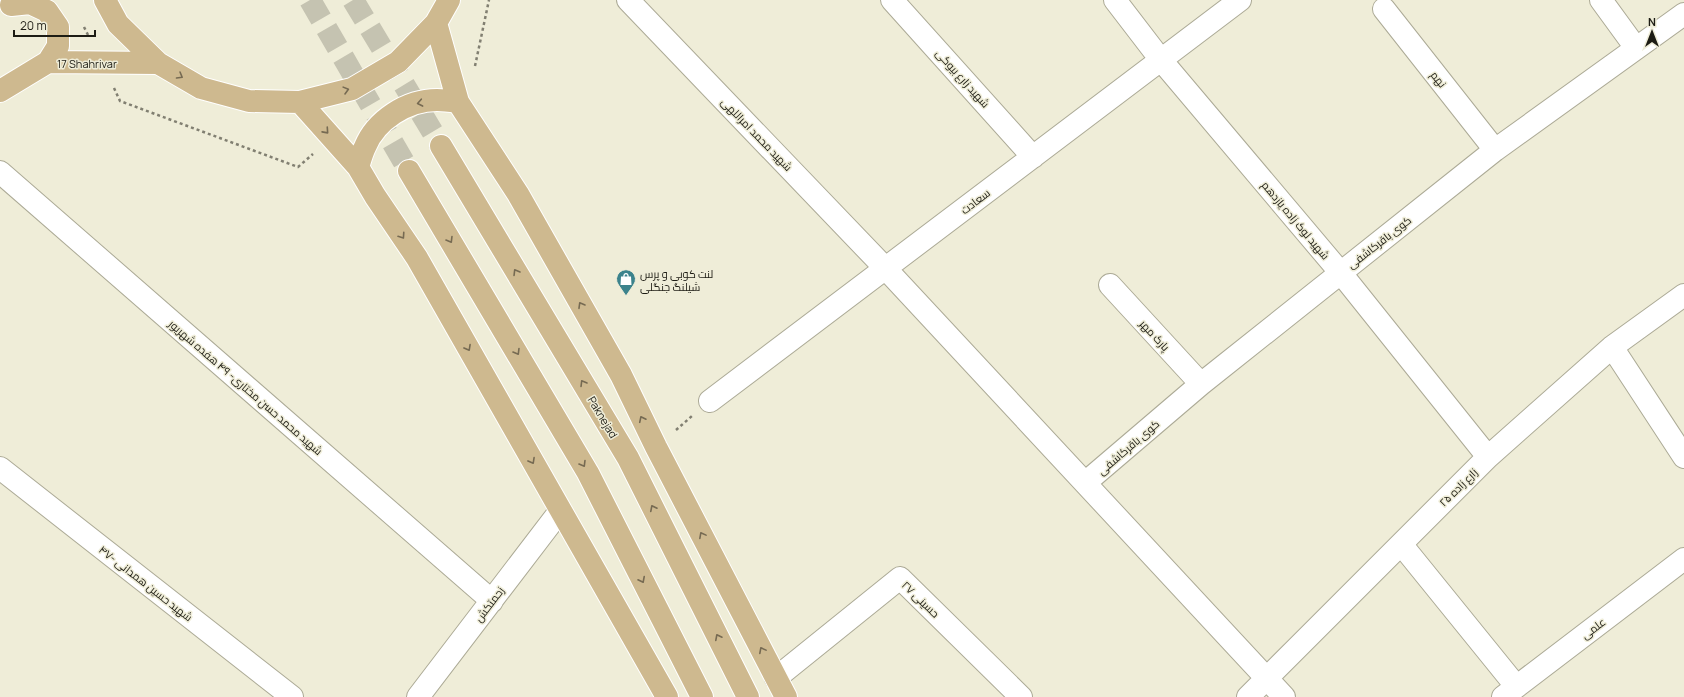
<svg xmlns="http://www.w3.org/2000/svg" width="1684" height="697" font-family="Manrope,Cairo,sans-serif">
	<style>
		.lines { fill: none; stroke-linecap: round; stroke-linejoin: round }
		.primary-tunnel { stroke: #c5c3b1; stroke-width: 22; stroke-dasharray: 22 11; stroke-linecap: butt }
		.street-casing { stroke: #acaa96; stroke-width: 24 }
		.primary-casing { stroke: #fff; stroke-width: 24 }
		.path { stroke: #817f71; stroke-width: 2.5; stroke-dasharray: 3 3; stroke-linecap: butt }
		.street { stroke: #fff; stroke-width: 22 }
		.primary { stroke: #ceb98f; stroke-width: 22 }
		.oneway { stroke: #766a52 }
		.labels { text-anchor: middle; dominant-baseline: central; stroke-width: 3; stroke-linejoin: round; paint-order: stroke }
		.street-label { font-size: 11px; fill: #1d1c14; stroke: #efedd8 }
		.poi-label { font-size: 11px; fill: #1d1c14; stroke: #efedd8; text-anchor: start }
	</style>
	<rect width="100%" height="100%" fill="#efedd8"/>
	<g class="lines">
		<path class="primary-tunnel" d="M310,0L409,171
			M353,0L441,146"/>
		<defs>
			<path id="street" d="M628,0L886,269L1284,697
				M892,0L1033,157
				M1115,0L1161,60L1340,272L1488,457
				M1601,0L1636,48
				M1384,9L1495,150
				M0,172L492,601
				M1110,285L1201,384
				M1612,347L1684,457
				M710,401L1240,0
				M0,468L292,697
				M1085,483L1201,384L1495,150L1684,14
				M1401,544L1516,686
				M776,678L900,578L1021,697
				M418,697L560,511
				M1248,697L1488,457L1612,347L1684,295
				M1503,697L1684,559"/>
			<path id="primary" d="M105,0L118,24L158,63L201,88L249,101L300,102L352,89L398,62L436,23L449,0
				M11,5L30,3L47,11L58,27V46L48,62
				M436,23L458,102L518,194L621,375L656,447L786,697
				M0,91L48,62L158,63
				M300,102L358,167L375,196L417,258L667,697
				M441,146L628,458L748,697
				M358,167C360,161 362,153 365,147C376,120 407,100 437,100C444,100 451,101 458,102
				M409,171L588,473L702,697"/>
		</defs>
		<use href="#street" class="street-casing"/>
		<use href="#primary" class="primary-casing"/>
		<path class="path" d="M84,27L89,37
			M475,66L489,0
			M114,88L120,101L298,167L313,154
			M676,430L692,416"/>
		<use href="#street" class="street"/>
		<use href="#primary" class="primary"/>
	</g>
	<defs><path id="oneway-chevron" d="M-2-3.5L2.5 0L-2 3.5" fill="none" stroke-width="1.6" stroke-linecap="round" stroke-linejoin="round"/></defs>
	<g class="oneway">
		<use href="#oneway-chevron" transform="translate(180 76) rotate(30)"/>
		<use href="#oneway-chevron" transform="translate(346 90) rotate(-15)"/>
		<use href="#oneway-chevron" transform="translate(420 103) rotate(169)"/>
		<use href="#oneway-chevron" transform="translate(326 131) rotate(48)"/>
		<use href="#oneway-chevron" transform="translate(402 236) rotate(56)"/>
		<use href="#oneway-chevron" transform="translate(450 240) rotate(59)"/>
		<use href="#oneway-chevron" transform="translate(516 272) rotate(-121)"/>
		<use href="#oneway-chevron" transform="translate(581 305) rotate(-120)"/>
		<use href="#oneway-chevron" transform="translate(468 348) rotate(61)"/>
		<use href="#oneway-chevron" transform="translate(517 352) rotate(59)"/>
		<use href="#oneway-chevron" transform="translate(583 383) rotate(-121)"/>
		<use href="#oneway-chevron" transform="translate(642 419) rotate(-116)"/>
		<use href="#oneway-chevron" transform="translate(532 461) rotate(61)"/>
		<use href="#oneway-chevron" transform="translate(583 464) rotate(59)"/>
		<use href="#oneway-chevron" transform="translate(653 508) rotate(-117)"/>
		<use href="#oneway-chevron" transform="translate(702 535) rotate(-118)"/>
		<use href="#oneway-chevron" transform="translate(642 580) rotate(63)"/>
		<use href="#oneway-chevron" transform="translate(718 637) rotate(-117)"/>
		<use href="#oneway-chevron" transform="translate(762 650) rotate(-118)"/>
	</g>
	<defs>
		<symbol id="shop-pin" viewBox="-11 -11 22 30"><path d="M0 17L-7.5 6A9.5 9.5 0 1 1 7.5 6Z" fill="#3c838c" stroke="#efedd8"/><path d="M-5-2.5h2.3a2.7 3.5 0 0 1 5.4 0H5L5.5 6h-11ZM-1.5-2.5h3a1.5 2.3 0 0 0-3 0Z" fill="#fff"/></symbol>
	</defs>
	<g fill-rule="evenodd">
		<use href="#shop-pin" x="615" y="268" width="22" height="30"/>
	</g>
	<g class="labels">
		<g class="street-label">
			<text x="87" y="63">17 Shahrivar</text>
			<text transform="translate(963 78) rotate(48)">شهید زارع بیوکی</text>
			<text transform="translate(1439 79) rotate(52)">نهم</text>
			<text transform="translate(757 134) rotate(46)">شهید محمد امراللهی</text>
			<text transform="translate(975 201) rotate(-37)">سعادت</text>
			<text transform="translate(1296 220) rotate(50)">شهید لوک زاده یازدهم</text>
			<text transform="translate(1379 242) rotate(-38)">کوی باقرکاشفی</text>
			<text transform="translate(1155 335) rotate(47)">پارک مهر</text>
			<text transform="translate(246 387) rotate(41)">شهید محمد حسن مختاری- ۴۹ هفده شهریور</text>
			<text transform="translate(603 417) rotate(59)">Paknejad</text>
			<text transform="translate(1128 447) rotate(-41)">کوی باقرکاشفی</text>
			<text transform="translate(1458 487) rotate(-45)">زارع زاده ۲۵</text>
			<text transform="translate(146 583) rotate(38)">شهید حسین همدانی -۴۷</text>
			<text transform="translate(921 599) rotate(44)">حسینی ۲۷</text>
			<text transform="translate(489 604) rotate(-53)">زحمتکش</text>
			<text transform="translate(1593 628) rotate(-37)">علمی</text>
		</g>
		<g class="poi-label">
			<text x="640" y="273">لنت کوبی و پرس<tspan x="640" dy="13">شیلنگ‌ جنگلی</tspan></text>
		</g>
	</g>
	<g transform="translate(1652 32)" stroke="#efedd8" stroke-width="3" paint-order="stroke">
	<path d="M0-3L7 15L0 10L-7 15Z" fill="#1d1c14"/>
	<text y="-6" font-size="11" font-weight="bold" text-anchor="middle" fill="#1d1c14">N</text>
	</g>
	<path d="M14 30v6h81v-6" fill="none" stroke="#1d1c14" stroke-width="2"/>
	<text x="20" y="30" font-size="12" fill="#1d1c14" stroke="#efedd8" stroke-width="3" paint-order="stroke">20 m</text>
</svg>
